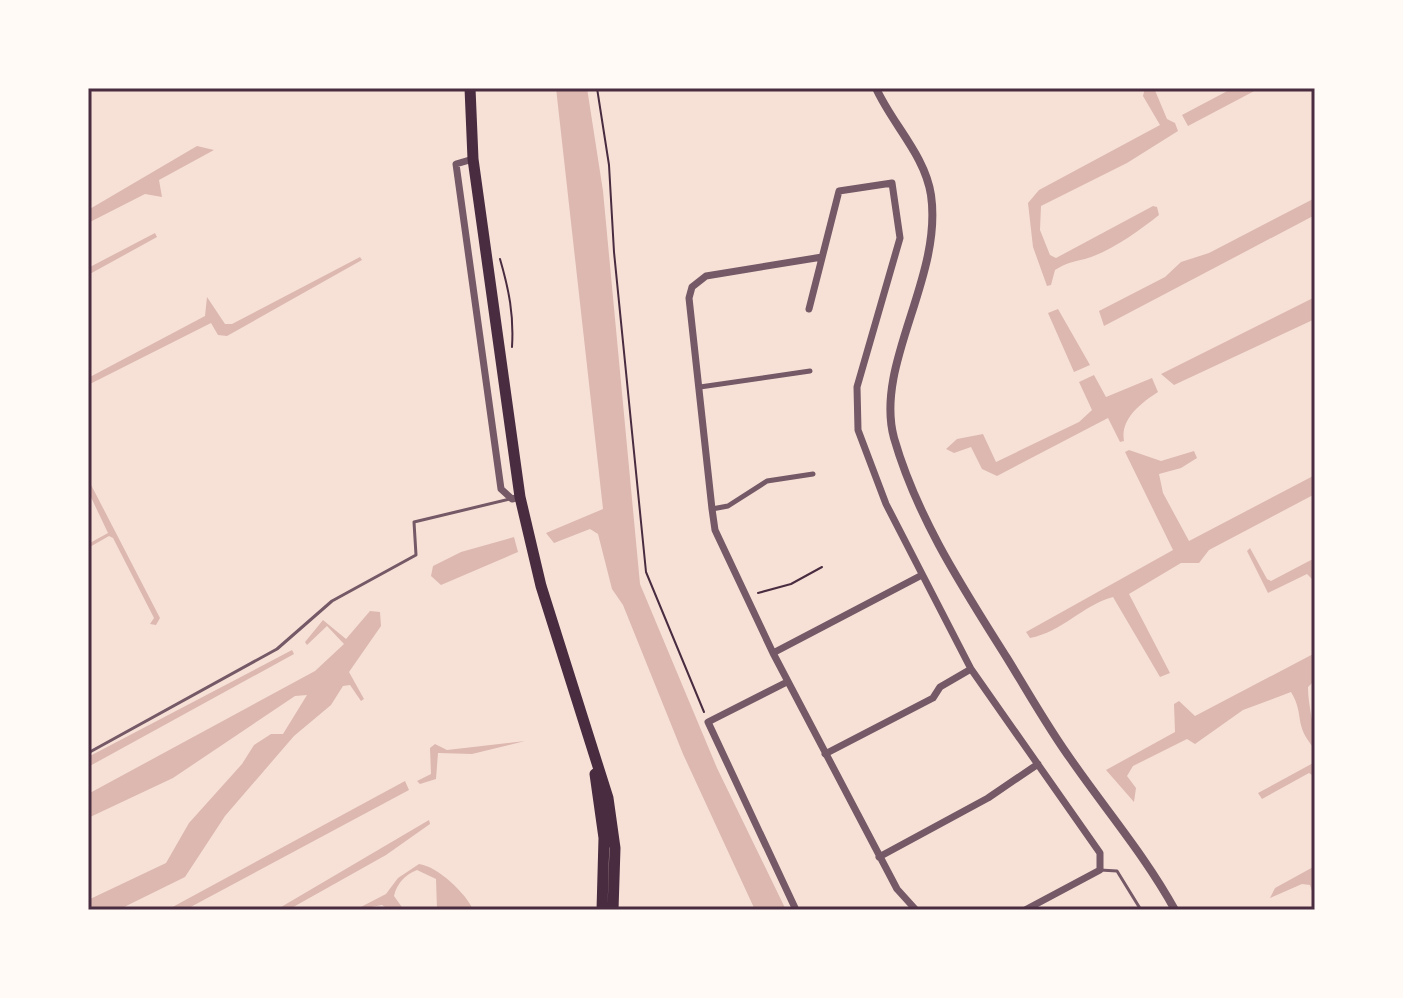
<svg xmlns="http://www.w3.org/2000/svg" width="1403" height="998" font-family="'Nunito Sans',sans-serif">
	<style>
		.water { fill: #dcb8b0 }
		.lines { fill: none; stroke-linecap: round; stroke-linejoin: round }
		.path { stroke: #4a2c40; stroke-width: 2 }
		.service { stroke: #755966; stroke-width: 3 }
		.pedestrian { stroke: #755966; stroke-width: 5 }
		.minor { stroke: #755966; stroke-width: 7 }
		.tertiary { stroke: #755966; stroke-width: 8 }
		.primary { stroke: #4a2c40; stroke-width: 11 }
		.neatline { fill: none; stroke: #4a2c40; stroke-width: 3 }
	</style>
	<rect width="100%" height="100%" fill="#f7e1d7"/>
	<path class="water" d="M556,88H587L603,191L640,584L717,768L786,910H755L683,754L623,605L612,589L598,534L590,529L554,543L546,533L603,509Z
		M1145,88H1154L1167,119L1175,123L1178,131L1127,163L1041,206L1040,230L1050,255L1056,258L1153,206L1157,207L1159,215C1139,231 1110,252 1085,259C1072,262 1066,263 1055,270L1051,285L1047,286L1033,247L1028,203L1039,190L1160,125L1143,96Z
		M1233,88H1260L1188,126L1182,115Z
		M197,146L214,150L159,180L162,197L145,194L88,223V210Z
		M1315,198V215L1104,326L1099,311L1165,277L1181,262L1209,253Z
		M155,233L157,237L88,275V268Z
		M360,257L362,260L227,336L218,335L211,323L88,385V378L205,316L207,297L225,324H232Z
		M1315,297V319L1174,385L1161,374Z
		M1058,309L1090,365L1074,372L1048,313Z
		M1094,375L1106,397L1152,378L1158,392C1141,403 1120,419 1124,441L1120,442L1108,418L997,476L982,469L971,447L954,453L946,449L957,439L983,434L996,462L1079,422L1092,410L1079,382Z
		M1129,450L1161,461L1194,451L1197,458L1181,468L1159,474L1163,493L1189,541L1315,475V494L1209,550L1199,563H1181L1129,594L1170,673L1160,677L1113,597C1083,605 1062,632 1030,638L1026,632L1173,550L1125,452Z
		M88,479L160,618L156,625L150,624L154,618L113,538L109,536L88,548V544L108,533L88,491Z
		M514,537L518,552L441,585L431,576L433,566L461,552Z
		M1250,548L1267,579L1271,581L1311,560L1315,561V582L1307,574L1268,593L1247,551Z
		M370,611L380,612L381,626L349,672L364,699L361,701L350,685L343,686L331,705L294,736L225,816L185,877L118,910H88V900L166,863L189,823L242,764L254,745L271,734H283L307,695L295,696L173,778L88,818V794L315,671L344,644L327,626L307,645L305,642L323,620L346,639Z
		M292,650L294,654L88,767V757Z
		M1315,653V680L1308,687C1308,707 1315,726 1315,749C1293,725 1305,715 1291,692L1243,710L1195,744L1187,739L1133,766L1127,776L1136,788L1134,802L1106,770L1175,732L1174,704L1179,701L1195,716Z
		M525,741L472,754L438,753L436,779L420,784L417,781L431,774L430,748L435,744L447,750Z
		M1315,762V777L1309,773L1262,799L1258,793Z
		M405,781L409,790L185,910H167Z
		M429,820L430,824L386,855L288,910H276Z
		M419,864C437,866 467,894 473,910H437L436,879L417,870C405,875 397,883 394,896L404,910H390L382,905L355,910L386,894L398,878Z
		M1315,866V900L1310,885L1302,884L1270,898L1275,888Z"/>
	<g class="lines">
		<path class="path" d="M597,88L609,165L614,252L646,572L704,712
			M500,259C509,290 514,315 512,347
			M758,593L791,584L822,567"/>
		<path class="service" d="M88,753L277,649L332,601L416,555L414,522L510,499
			M1100,870L1117,871L1141,910"/>
		<path class="pedestrian" d="M700,387L810,371
			M712,509L728,506L767,481L813,474"/>
		<path class="minor" d="M473,159L456,164L501,489L512,499L520,497
			M822,257L706,276L692,287L689,298L712,509L715,530L773,653L897,889L916,910
			M809,309L839,191L892,183L900,238L857,387L858,430L886,504L971,669L1100,853V870L1025,910
			M773,653L922,575
			M787,682L708,722L796,910
			M825,754L933,698L940,687L971,669
			M879,857L988,798L1038,764"/>
		<path class="tertiary" d="M876,88C892,124 925,155 931,195C943,278 874,364 894,438C917,518 963,588 1007,658C1028,692 1048,728 1072,761C1106,810 1146,857 1175,910"/>
		<path class="primary" d="M470,88L473,159L520,497L541,586L608,798L615,848L613,910
			M595,774L604,838L602,910"/>
	</g>
	<rect width="1403" height="998" fill="none" stroke="#fffaf5" stroke-width="180"/>
	<rect x="90" y="90" width="1223" height="818" class="neatline"/>
</svg>
